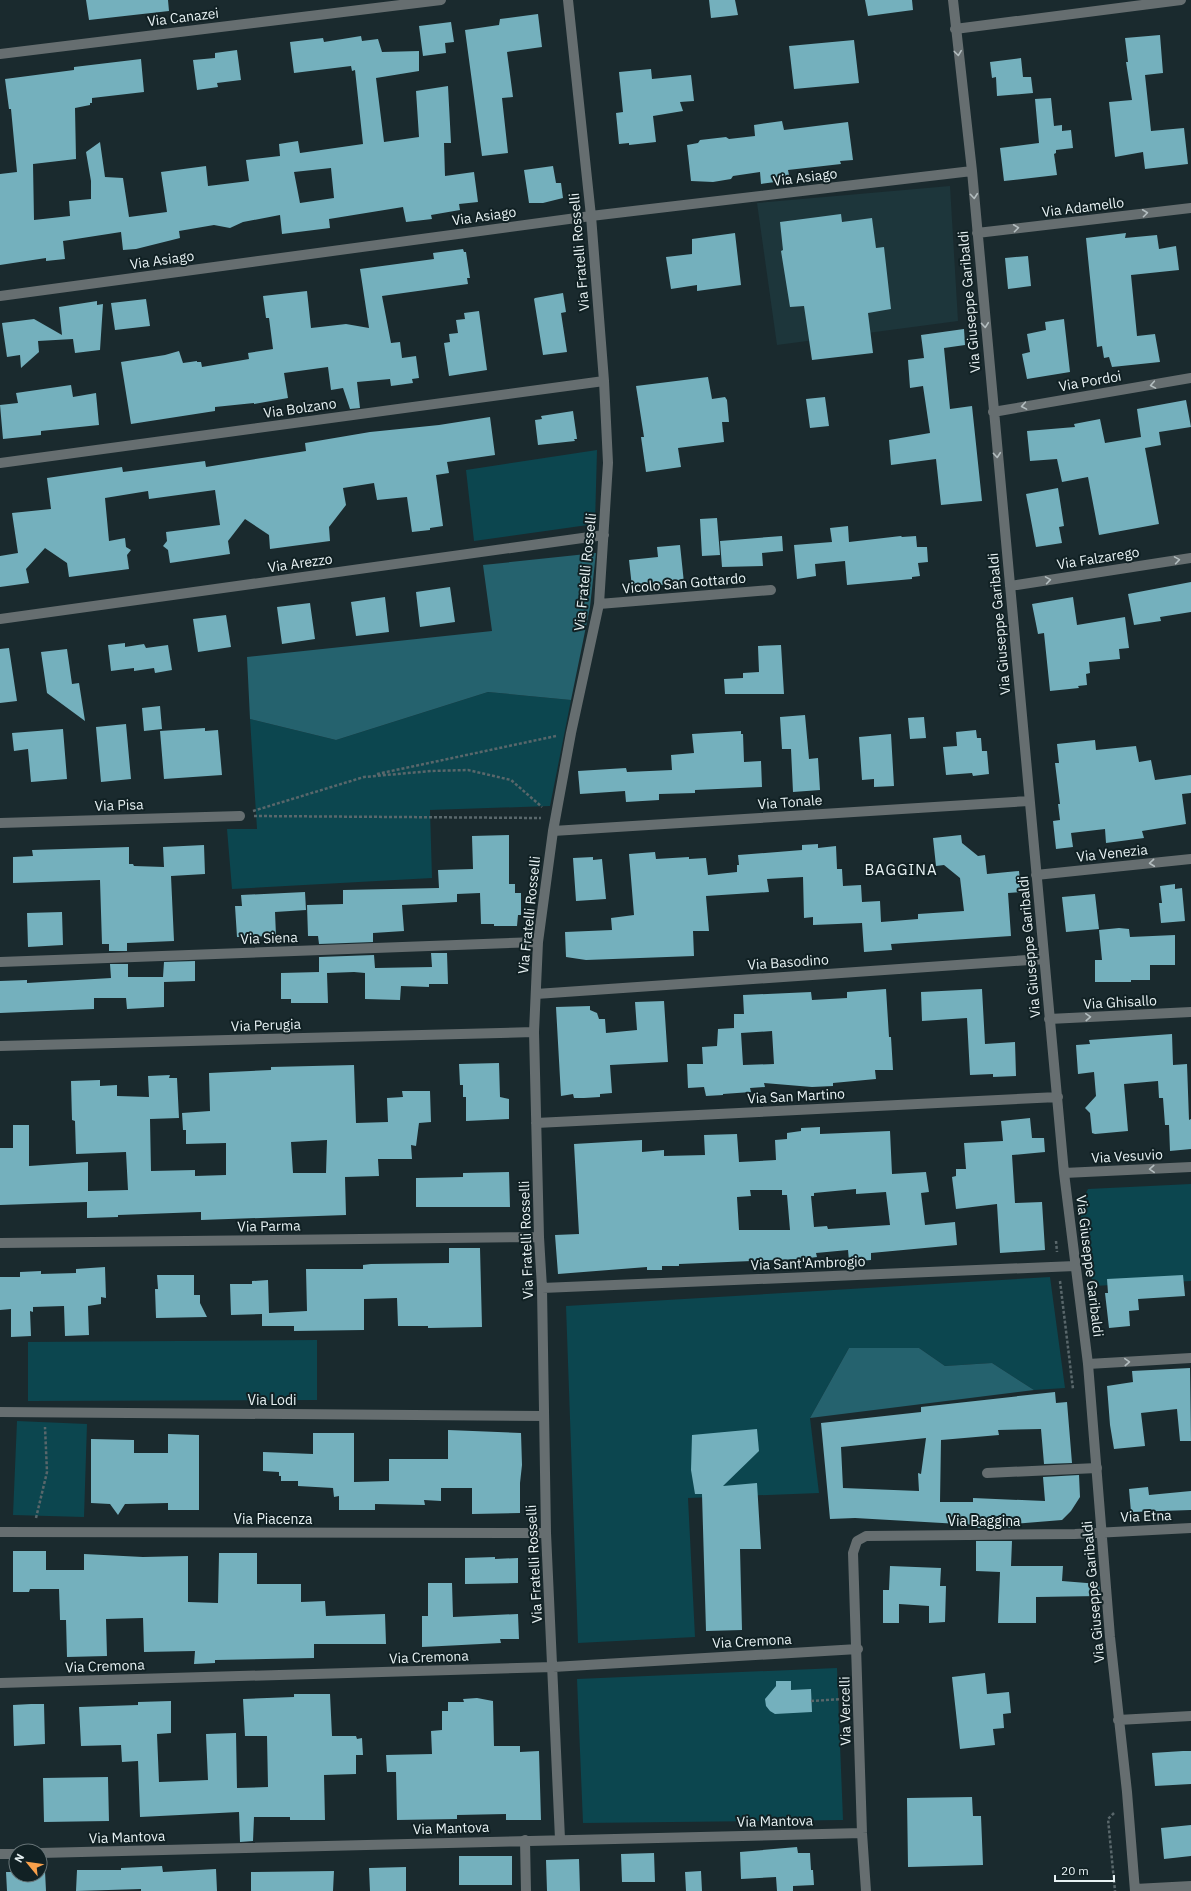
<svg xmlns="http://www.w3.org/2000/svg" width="1191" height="1891" font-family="'IBM Plex Sans',sans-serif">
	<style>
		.built { fill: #1d363b }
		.green { fill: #0c464f }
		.forest { fill: #25626e }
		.building { fill: #74b0bd; fill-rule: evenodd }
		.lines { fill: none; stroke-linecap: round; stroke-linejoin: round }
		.path { stroke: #59676b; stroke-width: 2.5; stroke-dasharray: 3 2; stroke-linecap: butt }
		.lane { stroke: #666e70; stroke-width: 10 }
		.street { stroke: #666e70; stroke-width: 10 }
		.oneway { stroke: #b3bdbf }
		.labels { text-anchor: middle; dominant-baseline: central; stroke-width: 4; stroke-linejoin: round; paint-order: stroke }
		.street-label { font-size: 14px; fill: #e7f1f3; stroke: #112124 }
		.neighbourhood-label { font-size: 15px; letter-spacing: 1px; fill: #e7f1f3; stroke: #112124 }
	</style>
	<rect width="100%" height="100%" fill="#1a2a2e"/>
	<path class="built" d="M950,186L958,321L777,345L757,203Z"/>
	<path class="green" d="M597,450L595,524L474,541L466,470Z
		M488,692L571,700L550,806L430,810L432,878L232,889L227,829H257L250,719L336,740Z
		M1191,1184V1281L1093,1286L1079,1206L1088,1189Z
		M1050,1277L1065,1388L1034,1390L992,1363L945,1366L919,1348H849L810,1418L819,1493L688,1498L695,1637L578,1643L566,1306Z
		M317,1340V1400L28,1401V1342Z
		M17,1421L87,1424L84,1517L13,1515Z
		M837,1668L843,1820L583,1823L577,1679Z"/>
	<path class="forest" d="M596,553L590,607L571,700L488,692L336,740L250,719L247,657L492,631L483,565Z
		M849,1348H919L945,1366L992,1363L1034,1390L810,1418Z"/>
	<path class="building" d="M86,0H168L169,11L89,20Z
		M709,0H735L738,15L711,18Z
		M865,0H912L913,10L868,16Z
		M538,14L542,47L507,52L513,97L502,98L508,153L482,156L465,30L499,25L500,19Z
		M451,22L454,42L445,43L446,53L423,56L419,26Z
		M1160,35L1163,73L1145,75L1151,131L1184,128L1188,164L1145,169L1143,152L1115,157L1109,102L1132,100L1126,62H1128L1125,38Z
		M361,36L362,41L378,39L382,52L419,51V71L376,78L384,142L419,137L416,91L448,86L451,143H444L445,176L474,172L478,202L459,204L460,210L431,215L432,219L406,222L403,207L329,219L330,228L282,234L280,215L243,222L230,228L214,225L179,231L180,238L136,249L123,250L121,232L63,241L65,259L46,261V258L0,265V174L17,172L11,109H9L5,79L74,70V67L141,59L144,92L92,98V103H90V105L75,108L76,159L33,164L34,220L70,216L69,201L91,199V181L86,152L100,142L105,177L123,178L129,217L167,212L161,172L206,166L208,186L249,181L246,160L280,156L279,144L298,141L300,153L363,144L355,70L352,71L351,66L294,73L290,42L323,38L324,42ZM331,168L334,198L300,203L294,172Z
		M854,40L859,83L794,89L789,46Z
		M237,50L241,80L217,83L218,87L197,90L193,60L215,58V53Z
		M1021,58L1023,77H1031L1033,93L997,96L996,77L992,78L990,62Z
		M651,69L652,79L691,75L694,101L680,102L683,111L653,116L656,142L629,145V143L619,144L616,113L623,112L619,72Z
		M1051,98L1054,126L1062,125V131L1071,130L1073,148L1056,150V153L1054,154L1057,175L1004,181L1000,148L1039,143L1035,99Z
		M782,121L784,130L848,122L853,160L840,161L841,164L788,170L790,180L761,184L760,172L733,176L731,179L713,182L691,181L687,145L698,143L700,140L726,137L729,139L755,136L754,125Z
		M553,166L556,183H561L563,198L543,203H529L524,170Z
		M841,214L842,222L872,218L876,248L884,247L891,309L868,313L873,353L812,360L804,306L790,307L781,251L783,250L780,222Z
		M735,233L741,285L697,291V285L671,289L666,257L692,254V239Z
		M1126,233L1125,238L1157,235L1159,249L1176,246L1179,270L1131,275L1137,336L1155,334L1160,362L1112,367L1109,357L1104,358L1102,346L1097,347L1086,238Z
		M463,249L464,252H466L470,278H467L468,284L382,296L391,343L400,342L402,358L416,356L419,378L412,379L413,383L391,386L390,379L357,382L360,408L350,409L343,388L331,390L328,367L284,373L288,398L254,404V403L215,407V411L131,424L121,362L165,355L179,351L183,363L197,361V362H201L202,367L249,359L248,353L273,349L269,318H266L263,296L307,291L311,328L346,324L369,328L360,269L434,259L433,253Z
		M1028,256L1031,286L1008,289L1005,258Z
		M563,293L566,312L561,313L567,352L543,355L534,299L535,298Z
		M146,299L150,326L115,330L111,303Z
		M97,301V305L103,304L100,350L75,353L73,339L38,341L39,352L21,368L20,355L7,357L2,323L34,319L62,335L59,307Z
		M479,311L487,370L449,376L444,343L450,342L449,334L458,333L456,320L465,319L464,313Z
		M1064,319L1070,372L1027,379L1022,354L1030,352L1027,334L1046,330L1045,322Z
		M964,329L965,345L944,348L950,409L972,406L982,501L941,505L936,459L891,465L889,440L930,433L923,386L910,388L908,360L924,358L921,335Z
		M708,377L712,399L725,397L727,400L729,422H722L724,442L678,448L681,467L646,472L641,437H644L636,386Z
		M71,385L73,397L96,393L99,425L41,431V435L3,439L0,405L18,403L16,393Z
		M825,397L829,426L810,428L806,399Z
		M1186,400L1191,427L1159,432L1161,445L1145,448L1159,524L1099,535L1088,477L1062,482L1057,459L1030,461L1027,431L1075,427L1074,424L1100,419L1105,443L1141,437L1137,409Z
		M573,411L577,439H574L575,441L538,445L535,420L542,419L541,416Z
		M490,417L495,455L447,462L449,473L436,475L443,526L430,528V530L412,532L407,497L377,500L374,483L343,488L346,505L329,527L330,541L270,549L269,535L245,519L228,541L230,554L170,563L168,550L163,546L167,541L166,532L220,525L215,490L149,499L148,491L105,498L109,541L125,538L126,547L131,550L127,555L129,569L69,577L67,563L45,548L26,569L29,583L0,587V556L18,553L12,513L51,509L47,478L122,467L123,472L205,461L206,467L306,451L305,443L370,432L439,425Z
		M1058,488L1064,526L1059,527L1062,543L1036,547L1026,494Z
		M717,518L720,555L702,556L700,519Z
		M848,526L849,542L901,536L902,537L916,536L917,547H927L928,562L918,563L920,576L912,577V579L847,585L845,561L815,564L816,576L797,579L794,545L832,542L830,528Z
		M782,536L783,551L762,553L763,566L722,567L720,541Z
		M680,545L684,583L632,587L629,560L658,557L657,547Z
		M1191,582V612L1160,617L1161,621L1134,625L1128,594Z
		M450,587L455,622L420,627L416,592Z
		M385,597L389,632L356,636L351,602Z
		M1073,597L1077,625L1125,617L1129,648L1119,649L1120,659L1089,662L1090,673L1086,674L1087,685L1078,686L1079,688L1050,691L1044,633L1038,634L1032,604Z
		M310,603L315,639L282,644L277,607Z
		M226,615L231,647L198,652L193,619Z
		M125,643V647L144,644L146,648L168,645L172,670L155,673L154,668L134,671V668L111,671L108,645Z
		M781,645L784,694H725L724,679L743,678V673L759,672L758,646Z
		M9,648L17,701L0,703V649Z
		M67,649L72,684L79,683L85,721L47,693L41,652Z
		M160,706L162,729L144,731L142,708Z
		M805,715L809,759L818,758L820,790L793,792L791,749H782L780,717Z
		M924,717L926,738L910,739L908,718Z
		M126,724L131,779L101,782L96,727Z
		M205,728V731L218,730L222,775L164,779L160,731Z
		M63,729L67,779L31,782L28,749L14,751L12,733Z
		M976,730L977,738H981L982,751H987L989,774L973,776L972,773L946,775L943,747L957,746L956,732Z
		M741,731V734H743L744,762L761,761L762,787L695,790V793L659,794V800L626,802L625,791L580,794L578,771L626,768L627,772L672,770L671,755L694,753L692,734Z
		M891,734L894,786L874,787V779L862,780L859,737Z
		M1095,740L1096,750L1136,746L1139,762L1151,760L1155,780L1191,775V793L1182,794L1186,824L1142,831L1144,838L1106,843L1105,829L1071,833L1073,847L1056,849L1053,821L1060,820L1058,804H1060L1055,763H1059L1057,744Z
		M509,835V884H515V893H521V915H518L517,926H494V924H481L480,893L457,894V902L402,905L404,931L373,933V942L319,944L318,936H308L307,905L343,904V890L439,888L438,870L473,869L472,836Z
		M961,835L962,843L978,856L985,855L987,874L1019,871L1021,892L1008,893L1011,936L891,944L892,950L864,952L862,923L813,925V917L804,918L803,877L767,879L769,892L706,896L709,931H693L694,956L586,960L566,957L565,932L612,930L611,918L634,915L629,854L655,852L656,859L689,857V859L706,858L708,875L737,872V865H739L738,855L802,850V845L818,844V848L836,846L837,869H842L843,886L861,885L862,902L880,901L881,922L918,919V914L964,911L960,878L944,865L936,866L933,838Z
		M204,845L205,874L171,876L174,941L127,943V951H109V944H102L100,880L13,883V857L33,856L32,850L129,847V864H133L134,866L164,867L163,847Z
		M593,857V860L602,859L606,899L576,901L573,858Z
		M1175,884V889L1182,888L1185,921L1161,923L1159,903H1162L1160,886Z
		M305,892L306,910L275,912L276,936L237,937L235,906H242L241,895Z
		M1095,894L1099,929L1066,932L1062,897Z
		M62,912L63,945L28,947L27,913Z
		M1119,928L1129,929L1130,937L1175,935V965H1150V980H1131V982H1095V960H1102L1099,930Z
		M431,953H447L448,984H429V987L401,986L400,1000L365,999V973L354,972L327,973L328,1003H291V999H281V973L319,972V957L374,955L375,968L432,967Z
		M195,961V981L164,982V1007L127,1009L126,998H94V1009L0,1013V981L27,980V983L111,978L110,964H128V977H163L164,962Z
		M886,989L889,1037H891L893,1070H875L876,1079L833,1083V1086L812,1087L764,1083L765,1087L750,1088L751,1092L723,1094V1095L706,1096L704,1087L688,1088L687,1064H703L702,1047L717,1046L718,1029L734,1028V1014H744L743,995L811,992L812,1000L847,998V992ZM772,1031L774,1064L743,1065L741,1033Z
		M982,989L985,1044L1015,1042L1016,1076L993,1077V1074L970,1075L967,1018L922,1021L921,992Z
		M664,1001L668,1062L610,1065L612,1093L600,1094V1097L584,1098H574L573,1094L561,1096L556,1007L590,1006V1010L597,1013L599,1019H605L606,1033L637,1030L635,1002Z
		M1172,1034L1173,1065L1187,1064L1189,1120L1191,1119V1149L1170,1151L1169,1125H1165L1163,1098H1159L1158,1081L1124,1084L1128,1131L1095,1134L1092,1133L1090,1113L1085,1108L1096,1096L1094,1072L1078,1074L1076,1045L1090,1044L1089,1040Z
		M499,1063L500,1097L509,1099V1119L466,1121V1097H463V1085H460L459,1064Z
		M354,1065L356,1123L388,1122L387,1098L403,1097L402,1091H430L431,1122L419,1123L416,1146L411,1145L412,1159H378L379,1176L345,1177L346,1215L201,1220V1212L118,1215V1217L87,1218V1202L0,1205V1148H13V1125H29V1166L88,1162V1191L128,1190L126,1152L76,1154L75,1121L72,1120L71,1081L100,1080V1086L117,1085V1096L149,1097L148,1076L170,1075L169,1078H177L179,1118L150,1119L151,1171L195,1170V1176L226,1175V1143L186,1144V1130H183L182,1113L210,1111L209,1073L271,1070V1067ZM327,1140L326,1173H293L291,1142Z
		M1030,1118L1032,1138H1044L1045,1152L1012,1155L1015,1203L1042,1202L1045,1250L1000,1253L997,1204L956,1209L952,1177L956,1176V1169H966L964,1143L1003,1141L1001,1121Z
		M820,1127V1134L890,1131L892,1174L926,1172L929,1192L921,1193L925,1225L955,1222L957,1245L871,1253V1260L858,1261H849L848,1250L816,1253L817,1257L801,1259L679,1264V1266H662V1270H647V1267L558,1274L555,1235L579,1234L574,1144L642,1140V1152L664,1150V1156L705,1155L704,1135L737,1134L739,1162L776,1160L775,1140L787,1139V1133L801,1131V1128ZM856,1189V1194L886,1192L890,1225L828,1229L827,1226L814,1227L811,1196H814V1193ZM750,1190H782V1195H787L790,1230H739L737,1197L751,1196Z
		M509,1172L510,1207H416V1178L463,1177V1173Z
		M449,1248H480L482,1327L428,1328V1326H398L397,1298L364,1299V1330L294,1331V1326H262V1314L231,1315L230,1284H252V1281L268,1280L269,1313L307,1311L306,1269H363V1265L371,1264L449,1263Z
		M105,1267L106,1298L101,1297V1304L88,1306L89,1335L65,1336L64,1306L33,1307V1312L30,1311L31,1336L11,1337V1309L0,1310V1277H20V1272L41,1271V1274L76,1273V1269Z
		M157,1275H194V1295H200V1303L207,1317L156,1318L155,1289H158Z
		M1183,1275L1185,1296L1138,1299L1139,1310L1129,1311L1130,1326L1109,1328L1105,1293H1108L1107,1279Z
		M1190,1368L1191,1441H1180L1177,1409L1141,1413L1145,1446L1114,1449L1110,1425L1107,1386L1133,1382L1132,1371Z
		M1055,1392L1056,1403L1067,1402L1072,1463L1044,1464L1041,1429L998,1430L999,1435L941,1440L940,1502H973V1498L1045,1501L1043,1477L1079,1475L1080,1497L1071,1511L1062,1520L1013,1524V1528H977V1525L855,1518L830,1519L821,1423L921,1412V1407ZM926,1438L921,1474L918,1473L919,1491L843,1488L841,1447Z
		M757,1429L759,1451L723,1486L757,1483L761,1549H740L742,1630L706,1631L702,1494H695L691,1470L692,1435Z
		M448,1430L521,1433L522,1465L520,1483V1513L472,1514V1488H441V1501L424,1500L425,1505L375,1504V1510H339V1496L334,1497L333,1488L298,1486V1481H281V1476H279V1472L263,1471V1452L313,1454V1433H354V1482L389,1481V1459H448Z
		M168,1434L199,1435V1510H168V1503L125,1504L118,1515L110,1504L91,1503V1439L134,1440V1453H168Z
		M1148,1487L1149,1495L1191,1491V1510L1131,1512L1129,1489Z
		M976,1541H1012L1011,1566H1063L1062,1581L1099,1584L1100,1596L1036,1597V1623H998L1000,1572L976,1571Z
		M13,1551H46V1570H84V1554L143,1557L188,1556V1602L218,1603L219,1553H257V1584H301V1602L325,1601L326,1616L385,1614L386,1644H314V1658L215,1660V1663L194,1664L195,1651L144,1652L143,1618L106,1619L107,1656L67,1657L66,1620H60L59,1589H30L29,1592H13Z
		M495,1557V1559L518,1558V1583L465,1584V1558Z
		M890,1566L941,1568L940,1586H946L945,1622L929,1623V1606L899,1604V1623H883V1590H889Z
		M428,1583H452L453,1617L518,1614L519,1639H500L501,1643L422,1647V1616H428Z
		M985,1673L987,1694L1009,1692L1011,1713L1003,1714L1004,1728L993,1729L995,1745L960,1749L952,1677Z
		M776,1681H791V1690L811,1689L812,1712L775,1714L770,1711L766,1706L765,1699L776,1686Z
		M294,1694H330L332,1736H356L357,1739L362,1738L363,1755H356V1774L324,1775L325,1820H290V1817H254L253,1841L240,1842L239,1812L140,1817L138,1761L122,1762L121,1745L81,1746L79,1707L138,1705V1702L171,1701V1733L157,1734L159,1782L208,1780L206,1734L236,1733L237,1788L268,1787L267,1736H245L243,1699L294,1697Z
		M477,1698L493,1701L494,1746H520V1752L539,1751L541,1820H506V1814L457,1815V1819L397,1820L396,1772H387L386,1755L432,1754L431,1731L442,1730V1711H448V1702H464L463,1699Z
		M31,1704H44L45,1744L14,1746L13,1705Z
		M1183,1751H1191V1784L1155,1786L1152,1753Z
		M108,1777L109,1821L44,1822L43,1778Z
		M972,1797L973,1816H981L983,1865L908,1867L907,1798Z
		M1191,1825V1856L1164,1859L1161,1828Z
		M797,1847L798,1853H810L811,1870H813L814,1885L793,1886V1891H777L776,1877L741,1879L740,1852Z
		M654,1853L655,1882H622L621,1854Z
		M459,1856H512V1885H459Z
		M579,1859L580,1891H547L546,1860Z
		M162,1866L163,1872L216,1869L217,1891H141V1889L76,1891L77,1870H121V1868Z
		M406,1867V1891H370L369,1868Z
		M45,1871L46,1891H7L6,1872H16V1875H40V1872Z
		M334,1871L333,1891H251V1872Z
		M701,1871L702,1891H686L685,1872Z"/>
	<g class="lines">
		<path class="path" d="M377,774L556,736
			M253,811L364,777L431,771L468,770L511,780L542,807
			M254,816L541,818
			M1056,1241L1057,1252
			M1060,1281L1073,1389
			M36,1518L47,1472L45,1427
			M811,1701L843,1699
			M1114,1813L1108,1819L1115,1891"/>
		<path class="lane" d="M987,1473L1097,1468"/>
		<path class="street" d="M953,0L972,171L1064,1173L1088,1364L1110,1637L1127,1792L1135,1891
			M955,29L1181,0
			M0,54L441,0
			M977,233L1191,208
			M0,296L591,216L972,171
			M993,412L1191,378
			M0,463L604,381
			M1010,586L1191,558
			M599,604L771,590
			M0,619L604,535
			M0,823L240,816
			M553,831L1029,801
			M1036,875L1191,859
			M0,962L538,942
			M536,994L1043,959
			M1049,1019L1191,1012
			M0,1046L534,1032
			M536,1123L1058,1097
			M1064,1173L1191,1167
			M0,1243L539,1237
			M542,1288L1075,1266
			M1088,1364L1191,1358
			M0,1412L544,1416
			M0,1532L546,1533
			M0,1683L553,1667L858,1649
			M1118,1720L1191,1716
			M560,1839L546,1533L542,1288L539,1237L534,1032L538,942L553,831L571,733L599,604L608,463L604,381L591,216L568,0
			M525,1840L526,1891
			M40,1853L862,1833
			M0,1854H16
			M1135,1889L1191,1886
			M866,1891L862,1833L853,1553L857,1541L866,1536L1075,1534L1191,1528"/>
	</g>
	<defs><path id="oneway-chevron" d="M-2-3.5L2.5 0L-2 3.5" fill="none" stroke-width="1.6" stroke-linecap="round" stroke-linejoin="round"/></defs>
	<g class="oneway">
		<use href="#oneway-chevron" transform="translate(958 53) rotate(83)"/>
		<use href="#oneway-chevron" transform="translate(974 196) rotate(85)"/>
		<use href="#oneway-chevron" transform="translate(1145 213) rotate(-7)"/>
		<use href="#oneway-chevron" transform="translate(1016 228) rotate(-7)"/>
		<use href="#oneway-chevron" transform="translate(985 325) rotate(85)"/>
		<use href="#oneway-chevron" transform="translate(1153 385) rotate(170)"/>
		<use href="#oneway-chevron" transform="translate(1024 406) rotate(170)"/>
		<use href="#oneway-chevron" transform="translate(997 455) rotate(85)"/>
		<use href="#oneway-chevron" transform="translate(1177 560) rotate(-9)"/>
		<use href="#oneway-chevron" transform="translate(1048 580) rotate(-9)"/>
		<use href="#oneway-chevron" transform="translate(1152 863) rotate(174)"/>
		<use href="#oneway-chevron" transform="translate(1088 1017) rotate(-3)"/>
		<use href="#oneway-chevron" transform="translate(1152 1169) rotate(177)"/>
		<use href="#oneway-chevron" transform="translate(1127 1362) rotate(-3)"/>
	</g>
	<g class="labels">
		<g class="street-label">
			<text transform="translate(183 17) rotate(-7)">Via Canazei</text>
			<text transform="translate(805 177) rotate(-7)">Via Asiago</text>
			<text transform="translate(1083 207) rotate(-7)">Via Adamello</text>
			<text transform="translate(484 216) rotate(-8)">Via Asiago</text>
			<text transform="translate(579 252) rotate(-95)">Via Fratelli Rosselli</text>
			<text transform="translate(162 260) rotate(-8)">Via Asiago</text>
			<text transform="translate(969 302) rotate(-95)">Via Giuseppe Garibaldi</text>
			<text transform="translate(1090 381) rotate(-10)">Via Pordoi</text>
			<text transform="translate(300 408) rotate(-8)">Via Bolzano</text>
			<text transform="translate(1098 558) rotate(-9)">Via Falzarego</text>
			<text transform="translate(300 563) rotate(-8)">Via Arezzo</text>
			<text transform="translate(585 572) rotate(-84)">Via Fratelli Rosselli</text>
			<text transform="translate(684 583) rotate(-5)">Vicolo San Gottardo</text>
			<text transform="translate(999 624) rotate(-95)">Via Giuseppe Garibaldi</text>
			<text transform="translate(790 802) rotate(-4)">Via Tonale</text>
			<text transform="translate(119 805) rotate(-2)">Via Pisa</text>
			<text transform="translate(1112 853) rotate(-6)">Via Venezia</text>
			<text transform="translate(529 915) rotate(-84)">Via Fratelli Rosselli</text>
			<text transform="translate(269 938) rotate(-2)">Via Siena</text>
			<text transform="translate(1029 947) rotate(-95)">Via Giuseppe Garibaldi</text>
			<text transform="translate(788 962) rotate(-4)">Via Basodino</text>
			<text transform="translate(1120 1002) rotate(-3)">Via Ghisallo</text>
			<text transform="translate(266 1025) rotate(-2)">Via Perugia</text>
			<text transform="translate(796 1096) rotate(-3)">Via San Martino</text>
			<text transform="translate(1127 1156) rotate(-3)">Via Vesuvio</text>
			<text transform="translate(269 1226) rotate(-1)">Via Parma</text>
			<text transform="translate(526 1240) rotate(-92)">Via Fratelli Rosselli</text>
			<text transform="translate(808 1263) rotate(-2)">Via Sant'Ambrogio</text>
			<text transform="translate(1090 1266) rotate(83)">Via Giuseppe Garibaldi</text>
			<text x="272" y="1400">Via Lodi</text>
			<text transform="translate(1146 1516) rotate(-2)">Via Etna</text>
			<text x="273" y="1519">Via Piacenza</text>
			<text x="984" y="1521">Via Baggina</text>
			<text transform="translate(534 1564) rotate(-93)">Via Fratelli Rosselli</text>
			<text transform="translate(1093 1592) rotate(-95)">Via Giuseppe Garibaldi</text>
			<text transform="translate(752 1641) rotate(-3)">Via Cremona</text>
			<text transform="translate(429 1657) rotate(-2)">Via Cremona</text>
			<text transform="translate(105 1666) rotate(-2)">Via Cremona</text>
			<text transform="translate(845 1711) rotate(-91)">Via Vercelli</text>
			<text transform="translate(775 1821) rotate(-1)">Via Mantova</text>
			<text transform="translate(451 1828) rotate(-2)">Via Mantova</text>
			<text transform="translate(127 1837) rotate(-2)">Via Mantova</text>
		</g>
		<g class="neighbourhood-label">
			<text x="901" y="869">BAGGINA</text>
		</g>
	</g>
	<g transform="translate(28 1863) rotate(299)"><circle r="19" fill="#112124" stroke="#677477"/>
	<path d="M0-3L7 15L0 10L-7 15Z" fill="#f8a04b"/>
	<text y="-6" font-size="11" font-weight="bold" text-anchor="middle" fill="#e7f1f3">N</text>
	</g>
	<path d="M1055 1875v6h59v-6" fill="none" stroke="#e7f1f3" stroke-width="2"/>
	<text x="1061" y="1875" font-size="12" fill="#e7f1f3" stroke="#112124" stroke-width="3" paint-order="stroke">20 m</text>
</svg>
